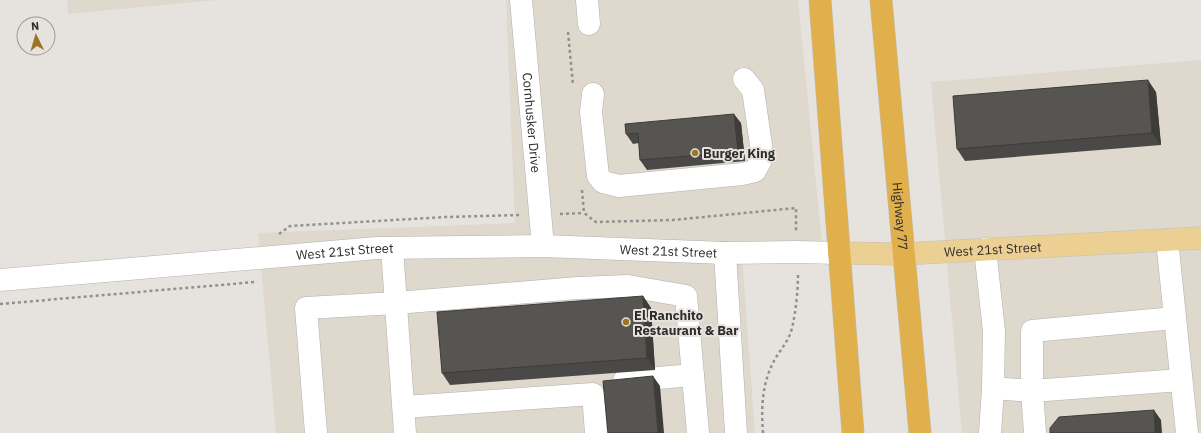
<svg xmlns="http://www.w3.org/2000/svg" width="1201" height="433" font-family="'IBM Plex Sans',sans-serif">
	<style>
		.built { fill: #ded8cd }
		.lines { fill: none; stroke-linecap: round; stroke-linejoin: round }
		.minor-casing { stroke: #b3b1ad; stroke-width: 23 }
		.major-casing { stroke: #c0c0bf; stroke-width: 23 }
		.highway-casing { stroke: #c0c0bf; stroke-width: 23 }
		.path { stroke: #92908e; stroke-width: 2.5; stroke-dasharray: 3 3; stroke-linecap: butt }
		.minor { stroke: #fff; stroke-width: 22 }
		.major { stroke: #ecd093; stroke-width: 22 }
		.highway { stroke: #dfb04b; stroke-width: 22 }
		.wall { fill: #4b4947 }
		.shaded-wall { fill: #3d3c39 }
		.building { fill: #575552; stroke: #3d3c39 }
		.poi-dot { fill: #9c7723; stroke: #e6e3df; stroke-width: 1.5 }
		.labels { text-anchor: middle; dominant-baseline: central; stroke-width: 4; stroke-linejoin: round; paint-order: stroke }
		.street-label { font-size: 13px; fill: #2d2c2b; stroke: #e6e3df }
		.poi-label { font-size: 13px; font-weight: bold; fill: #2d2c2b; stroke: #e6e3df; text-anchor: start }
	</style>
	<rect width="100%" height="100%" fill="#e6e3df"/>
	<path class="built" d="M67,0H217L68,14Z
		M506,0H798L822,244L741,242L755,433H276L258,233L515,223Z
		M1201,60V433H962L931,82Z"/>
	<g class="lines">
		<defs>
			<g id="minor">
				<path id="s1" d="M521,0L543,246"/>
				<path d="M587,0L589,24"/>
				<path d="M593,94L591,112L598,176L603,182L619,186L742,174L755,171L760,162L761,145L753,90L744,79"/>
				<path d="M1167,240L1187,433"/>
				<path d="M392,248L405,433"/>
				<path d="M985,249L994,331L993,388L990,433"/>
				<path d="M725,253L736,433"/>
				<path id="s2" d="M0,280L377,248L543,246L725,253L797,252L839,253"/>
				<path d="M624,381L693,375"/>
				<path d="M993,388L1032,391L1181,380"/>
				<path d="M404,407L593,394L596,433"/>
				<path d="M316,433L306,308L396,303L578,288L628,286L686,296L698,433"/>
				<path d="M1035,433L1032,391V331L1175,318"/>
			</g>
			<g id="major">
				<path id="s3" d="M839,253L903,254L1201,238"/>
			</g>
			<g id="highway">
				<path d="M820,0L853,433"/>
				<path id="s4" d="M881,0L920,433"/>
			</g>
		</defs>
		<use href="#minor" class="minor-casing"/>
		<use href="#major" class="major-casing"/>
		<use href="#highway" class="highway-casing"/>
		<path class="path" d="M568,32L573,85
			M582,190L584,213L596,222L673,220L796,208V232
			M560,214L584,213
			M279,234L290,226L446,217L519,215
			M0,304L255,282L256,280
			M763,433C761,408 762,383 774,361C780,350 789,341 792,328C796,311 798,291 798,273"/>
		<use href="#minor" class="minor"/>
		<use href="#major" class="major"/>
		<use href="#highway" class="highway"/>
	</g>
	<path class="wall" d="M1156,92L1161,145L965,161L957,149Z
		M741,123L745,161L647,170L640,160L639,143L633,144L626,134Z
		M643,296L651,308L655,370L450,385L442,373Z"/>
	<path class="shaded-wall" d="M1148,80L1156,92L1161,145L1152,133Z
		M734,114L741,123L745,161L738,152Z
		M643,296L651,308L655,370L647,358Z
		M653,376L660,386L664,433H658Z
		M1154,410L1161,420L1162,433H1155Z"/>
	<path class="building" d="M1148,80L1152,133L957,149L953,96Z
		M734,114L738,152L640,160L638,133L626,134L625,124Z
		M643,296L647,358L442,373L437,312Z
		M653,376L658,433H608L603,381Z
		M1154,410L1155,433H1050V428L1059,417Z"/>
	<g class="poi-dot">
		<circle cx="695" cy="153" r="4"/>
		<circle cx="626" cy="322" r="4"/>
	</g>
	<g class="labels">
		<g class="street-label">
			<text stroke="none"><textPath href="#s1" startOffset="123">Cornhusker Drive</textPath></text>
			<text stroke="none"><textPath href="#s4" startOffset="217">Highway 77</textPath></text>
			<text stroke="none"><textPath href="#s3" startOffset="154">West 21st Street</textPath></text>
			<text stroke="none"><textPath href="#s2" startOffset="346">West 21st Street</textPath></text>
			<text stroke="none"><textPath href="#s2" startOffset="670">West 21st Street</textPath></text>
		</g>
		<g class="poi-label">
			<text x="703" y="153">Burger King</text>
			<text x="634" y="315">El Ranchito<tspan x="634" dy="15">Restaurant &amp; Bar</tspan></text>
		</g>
	</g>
	<g transform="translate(36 36) rotate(355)"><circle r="19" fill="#e6e3df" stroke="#9c9a97"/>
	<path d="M0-3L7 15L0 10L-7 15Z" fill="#9c7723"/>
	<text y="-6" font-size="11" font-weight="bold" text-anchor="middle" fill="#2d2c2b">N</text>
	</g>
</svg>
